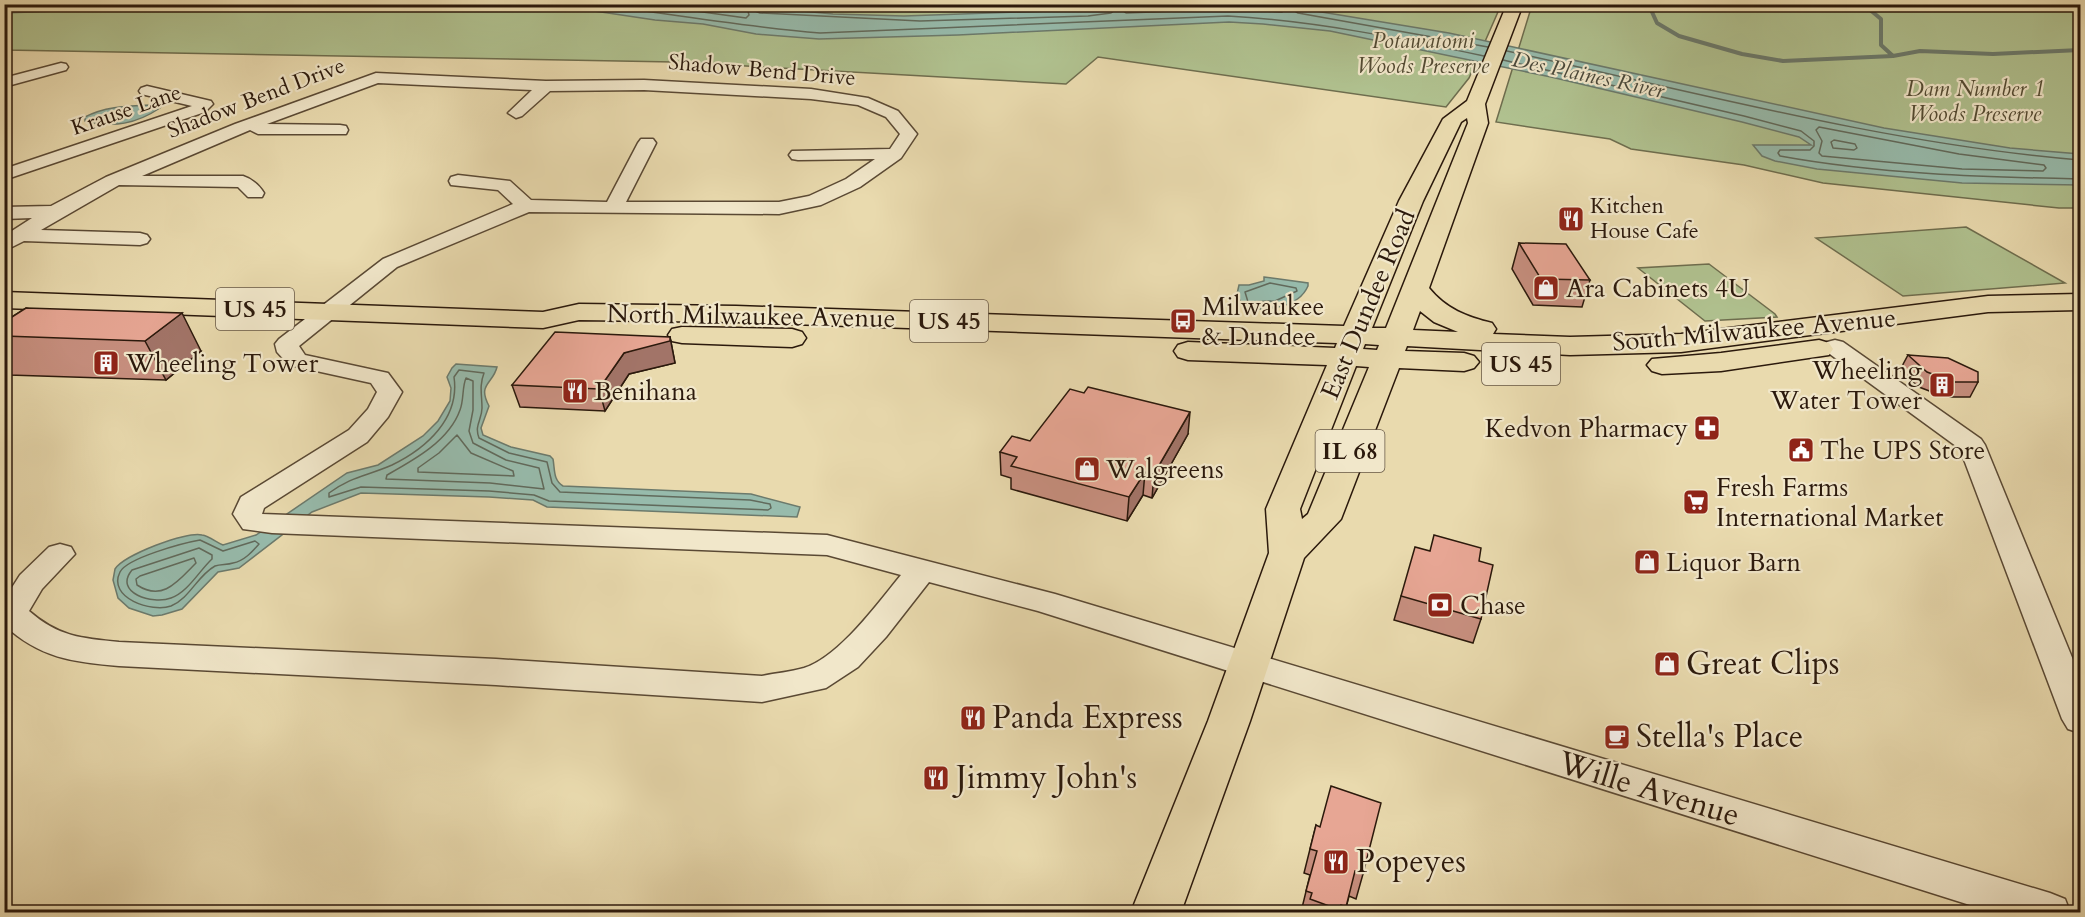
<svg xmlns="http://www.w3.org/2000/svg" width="2085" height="917" font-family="Cardo,serif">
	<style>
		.green { fill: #b0c18f; stroke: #6e6d4e; stroke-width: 1.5 }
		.water { fill: #97bbac; stroke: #6c7a6c; stroke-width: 1.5 }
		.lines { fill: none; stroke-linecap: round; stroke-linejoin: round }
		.shore { stroke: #616a5c; stroke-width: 1.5 }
		.stream { stroke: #6c7a6c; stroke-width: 4 }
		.minor-casing { stroke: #5a4934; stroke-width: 3 }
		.primary-casing { stroke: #2b190c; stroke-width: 3 }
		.minor { fill: #f1e7ca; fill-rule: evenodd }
		.primary { fill: #e9daae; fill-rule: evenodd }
		.wall { fill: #c78f7f; stroke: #2b190c; stroke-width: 1.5 }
		.shaded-wall { fill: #a27468; stroke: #2b190c; stroke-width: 1.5 }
		.building { fill: #e7a694; stroke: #2b190c; stroke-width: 1.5 }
		.labels { text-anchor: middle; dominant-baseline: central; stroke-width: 4.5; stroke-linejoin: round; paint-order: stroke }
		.far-park-label { font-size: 22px; font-style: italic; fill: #534b33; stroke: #f1e7ca }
		.far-street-label { font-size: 22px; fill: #2b190c; stroke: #f1e7ca }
		.far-water-label { font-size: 22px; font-style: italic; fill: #4b4a3c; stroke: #f1e7ca }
		.far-poi-label { font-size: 22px; fill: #2b190c; stroke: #f1e7ca; text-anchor: start }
		.shield { fill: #f1e7ca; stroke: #665745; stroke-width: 1.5 }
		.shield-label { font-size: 24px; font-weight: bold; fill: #2b190c }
		.poi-label { font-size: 26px; fill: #2b190c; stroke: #f1e7ca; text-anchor: start }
		.street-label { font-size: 26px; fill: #2b190c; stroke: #f1e7ca }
		.near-poi-label { font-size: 32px; fill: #2b190c; stroke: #f1e7ca; text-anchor: start }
		.near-street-label { font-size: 32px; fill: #2b190c; stroke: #f1e7ca }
	</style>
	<rect width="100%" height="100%" fill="#e9daae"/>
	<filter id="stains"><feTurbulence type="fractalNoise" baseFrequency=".00333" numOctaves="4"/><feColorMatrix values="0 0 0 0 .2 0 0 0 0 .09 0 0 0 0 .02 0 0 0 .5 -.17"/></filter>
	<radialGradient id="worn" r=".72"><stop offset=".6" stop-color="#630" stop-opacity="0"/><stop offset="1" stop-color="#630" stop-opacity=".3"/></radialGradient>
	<path class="green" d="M5,4L1501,5L1469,78L1446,107L1098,57L1066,84L674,62L5,50Z
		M1532,5H2080V208H2059L1823,183L1744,165L1631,149L1610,139L1496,122Z
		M1966,227L2065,283L1903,296L1816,238Z
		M1709,264L1775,314L1777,317L1705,321L1638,268Z"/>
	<path class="water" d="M5,4H218V5L5,13Z
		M726,4L833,14L904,16L1078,10L1123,4L1279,5L1449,33L1884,128L2010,148L2080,154V185L1962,183L1817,169L1775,161L1762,156L1753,145H1811L1799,137L1742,122L1551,77L1330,31L1263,24L1229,22L958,35L819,39L756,34L703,24L655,20L554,5Z
		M151,105L160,108C136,124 114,128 85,121V117C105,106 129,106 151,105Z
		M1264,277L1308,283V286C1298,309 1266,310 1244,309L1237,294L1239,285H1249L1264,281Z
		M456,364L497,367C493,384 477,384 489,406L481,428L483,435L511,447L550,456L553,459C555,470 553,480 563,486L751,494L800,507L797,517L547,507L533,500L489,497L361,493L312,512L239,568L218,572L182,609L162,615L153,616L129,608L118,598L113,580L115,569C124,555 186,531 202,535C209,536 216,542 223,545L256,535L347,473L378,465L423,436L438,421L450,401L451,388L447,377L452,368Z"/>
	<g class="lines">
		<path class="shore" d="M595,4C670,14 745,27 820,33L1228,16C1315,21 1399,38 1484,56
			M645,4L746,18L749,15L746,4
			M754,4L755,11L760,13L920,21L1088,16L1111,13L1115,10L1116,4
			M1124,4L1123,11L1126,13L1229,9L1282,12L1284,4
			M1292,4L1293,10L1298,13L1488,47
			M1507,51C1696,92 1887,144 2080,160
			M1503,60L1744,116L1801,131L1814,141V146L1810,150H1780L1778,153L1780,156C1879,174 1980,177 2080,179
			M1819,127L1959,154L2044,165L2046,168L2043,171L1962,169L1822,156L1819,153L1822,141L1816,130Z
			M1834,140L1855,144L1857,148L1854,150L1833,148L1831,142Z
			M1270,283L1296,288L1297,291L1275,301L1248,302L1245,292Z
			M459,370L484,373C479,386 482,395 482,408C482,420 474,425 479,438L509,453L547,462L552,483L560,492L750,500L770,504L771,508L768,510L549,501L534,495L489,491L361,487L329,497V493C352,476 367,476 392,465C427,448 460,418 454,377Z
			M466,378L473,381V410L469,431L473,443L506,460L539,468L544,489L490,483L386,479L387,475C414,460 449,441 460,410C464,400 462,387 466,378Z
			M457,435L471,453L513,471L514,476L418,472V468L439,453Z
			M200,540L223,551L255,541L259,544C252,552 244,561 233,563C227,565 221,564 215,566C197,576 190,598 171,606C152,613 107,598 120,572C127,558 183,543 200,540Z
			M199,548L212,555V559C199,571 188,592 171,598C153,605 113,593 132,570Z
			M194,558L196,563C178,581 163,602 137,585L136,579L140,576Z"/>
		<path class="stream" d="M1642,4L1648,7
			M1863,4L1881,19V45L1893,56
			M1652,12L1657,23L1679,36L1742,54L1783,61L1893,56L1920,51L1993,54L2080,50"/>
		<defs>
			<path id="minor" d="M61,63L66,64L68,67L66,70L4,87V78Z
				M376,73L546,81L644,80L811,89L868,98L898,111L917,134L901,158L860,187L821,205L779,214L529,212L397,267L299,346L305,355L388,373L402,392L388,417L367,442L264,508L262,514L827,535L1055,594L2050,893L2065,899L2070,912H1992L1038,611L929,582L886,637L858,667L826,688L762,702L496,685L119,666C72,662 40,658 4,625V600L20,575L49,547L60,544L71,547L75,554L42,589L29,611C59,637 81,638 119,642L496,659L762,676C776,673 790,672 804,668C839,657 878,603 901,575L827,555L272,533L243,529L233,514L241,497L349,430L368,409L377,392L371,383L289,365L277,352L275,344L279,339L383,259L513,204L498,190L451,185L449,181L451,177L458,175L510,181L531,200L607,202L638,143L641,139H653L656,143L626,202H779L809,196L846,179L875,159L798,160L792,159L789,155L792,151L890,149L900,134L886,117L858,105L811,99L644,90L550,91L522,116L516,118L508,113L532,90L378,83L267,124L340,125L346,126L348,130L346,134H258L250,130L142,176H243C252,179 259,185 264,193L262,197H248L238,187L119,185L41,230L140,233L147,235L150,239L147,243L140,245L24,241L4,251V236L32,218L4,219V207L51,206L106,177L235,124Z
				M147,86L211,101L213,104L205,112L4,180V169L192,106L141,94L139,91L141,88Z
				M1835,340L1843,342L1981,439L1985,445L2080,677V733L2068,729L2062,719L1960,449L1827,352L1823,347L1827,342Z"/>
			<path id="primary" d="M1507,4H1523L1485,104L1488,123L1429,288C1446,309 1467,317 1492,323L1496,329L1493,334L1570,337L1681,334L1988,296L2080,294V310L1988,312L1681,352L1570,355L1407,346L1405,351L1464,353L1474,356L1479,362L1474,368L1464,371L1399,368L1341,519L1304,558L1250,721L1181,912H1131L1208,721L1269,553L1266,509L1327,365L1188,360L1178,357L1174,351L1178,345L1188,342L1335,348L1337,343L736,322L579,320L543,328L4,308V292L543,312L579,304L736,306L1344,326L1399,201L1443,119L1467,101ZM1467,118L1468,123L1386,328H1372L1423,201L1461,122ZM1420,311L1434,322L1458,332L1413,330ZM1365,344L1379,345L1377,350L1363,349ZM1356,366L1369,367L1308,514L1302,519L1300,509Z
				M682,327L792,329L802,332L806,338L802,344L792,347L682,343L672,341L668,335L672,329Z
				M1819,340L1829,343L1833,349L1829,355L1721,371L1662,374L1652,371L1647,365L1652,359L1721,353Z"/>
		</defs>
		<use href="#minor" class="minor-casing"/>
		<use href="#primary" class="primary-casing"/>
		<use href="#minor" class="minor"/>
		<use href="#primary" class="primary"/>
	</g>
	<path class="wall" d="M1519,243L1590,280L1582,307L1533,305L1512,269Z
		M26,308L201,351L166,380L9,375L4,368V322Z
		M670,337L675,363L629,374L605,411L520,407L512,385Z
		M1908,355L1978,382L1970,397H1945L1919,387L1900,370Z
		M1188,434L1152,498L1143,495L1127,521L1011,489V478L1001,475L1000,452Z
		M1430,551L1479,561L1481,619L1473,643L1394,620L1401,596Z
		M1316,825L1363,874L1356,899L1349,896L1345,912H1301L1310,875L1304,873Z"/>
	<path class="shaded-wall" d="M182,313L201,351L166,380L145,341Z
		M670,337L675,363L629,374L605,411L599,389L624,353Z
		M1190,412L1188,434L1152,498L1154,474Z
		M1145,472L1143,495L1127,521L1129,497Z"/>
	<path class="building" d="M1519,243L1566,244L1590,280L1541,279Z
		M26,308L182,313L145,341L4,336V322Z
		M555,332L670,337V341L624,353L599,389L512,385Z
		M1908,355L1948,358L1978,372V382H1954L1927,372Z
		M1088,387L1190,412L1154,474L1145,472L1129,497L1011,466L1017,457L1000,452L1012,436L1030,441L1070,389L1084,393Z
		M1434,535L1481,548L1479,561L1493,565L1481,619L1401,596L1415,547L1430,551Z
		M1331,786L1381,803L1363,874L1355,871L1346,907L1341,905L1340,910L1310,899L1312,893L1306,891L1317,851L1310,849L1316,825L1320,827Z"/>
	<defs>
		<symbol id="restaurant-square" viewBox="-11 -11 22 22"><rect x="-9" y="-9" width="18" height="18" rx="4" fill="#8f2418" stroke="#f1e7ca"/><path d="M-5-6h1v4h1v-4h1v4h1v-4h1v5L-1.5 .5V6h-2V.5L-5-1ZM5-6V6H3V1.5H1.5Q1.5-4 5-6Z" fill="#fff"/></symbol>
		<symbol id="shop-square" viewBox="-11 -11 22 22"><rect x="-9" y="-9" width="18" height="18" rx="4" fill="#8f2418" stroke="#f1e7ca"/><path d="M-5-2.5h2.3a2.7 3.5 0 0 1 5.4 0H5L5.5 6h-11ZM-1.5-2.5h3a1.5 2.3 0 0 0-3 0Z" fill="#fff"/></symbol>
		<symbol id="bus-square" viewBox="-11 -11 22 22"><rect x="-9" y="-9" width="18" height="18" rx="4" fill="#8f2418" stroke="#f1e7ca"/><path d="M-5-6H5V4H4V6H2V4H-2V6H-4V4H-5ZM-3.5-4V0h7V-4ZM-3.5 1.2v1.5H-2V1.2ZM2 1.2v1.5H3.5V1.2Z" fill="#fff"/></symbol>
		<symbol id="building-square" viewBox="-11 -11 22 22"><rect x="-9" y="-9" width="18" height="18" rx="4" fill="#8f2418" stroke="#f1e7ca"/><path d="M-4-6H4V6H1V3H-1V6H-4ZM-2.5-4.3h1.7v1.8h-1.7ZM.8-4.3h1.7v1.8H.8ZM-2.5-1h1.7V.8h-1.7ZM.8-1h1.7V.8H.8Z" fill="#fff"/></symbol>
		<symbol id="pharmacy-square" viewBox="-11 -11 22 22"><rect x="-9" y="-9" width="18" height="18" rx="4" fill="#8f2418" stroke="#f1e7ca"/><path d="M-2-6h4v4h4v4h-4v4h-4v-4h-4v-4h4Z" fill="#fff"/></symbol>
		<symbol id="civic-square" viewBox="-11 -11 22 22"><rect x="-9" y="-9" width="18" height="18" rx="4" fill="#8f2418" stroke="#f1e7ca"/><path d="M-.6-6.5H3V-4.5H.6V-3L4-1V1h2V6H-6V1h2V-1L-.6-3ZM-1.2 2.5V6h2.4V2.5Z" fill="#fff"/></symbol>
		<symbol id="supermarket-square" viewBox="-11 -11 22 22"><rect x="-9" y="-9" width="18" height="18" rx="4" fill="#8f2418" stroke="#f1e7ca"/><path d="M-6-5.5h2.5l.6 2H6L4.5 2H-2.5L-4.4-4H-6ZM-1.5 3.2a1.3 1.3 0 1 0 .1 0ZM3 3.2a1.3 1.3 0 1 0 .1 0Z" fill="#fff"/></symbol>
		<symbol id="bank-square" viewBox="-11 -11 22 22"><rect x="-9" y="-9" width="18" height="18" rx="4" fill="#8f2418" stroke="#f1e7ca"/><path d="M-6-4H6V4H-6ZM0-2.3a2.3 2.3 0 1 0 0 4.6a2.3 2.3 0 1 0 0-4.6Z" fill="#fff"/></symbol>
		<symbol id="cafe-square" viewBox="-11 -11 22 22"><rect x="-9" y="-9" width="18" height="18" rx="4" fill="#8f2418" stroke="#f1e7ca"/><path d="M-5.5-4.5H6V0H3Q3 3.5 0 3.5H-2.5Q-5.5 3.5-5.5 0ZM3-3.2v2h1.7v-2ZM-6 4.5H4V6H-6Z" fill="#fff"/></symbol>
	</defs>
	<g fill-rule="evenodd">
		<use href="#restaurant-square" x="1556" y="204" width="30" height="30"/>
		<use href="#shop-square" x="1531" y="273" width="30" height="30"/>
		<use href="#bus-square" x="1168" y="306" width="30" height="30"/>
		<use href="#building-square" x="91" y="348" width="30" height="30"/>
		<use href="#building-square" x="1927" y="370" width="30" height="30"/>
		<use href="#restaurant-square" x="560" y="376" width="30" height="30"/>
		<use href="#pharmacy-square" x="1692" y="413" width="30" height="30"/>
		<use href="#civic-square" x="1786" y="435" width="30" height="30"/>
		<use href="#shop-square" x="1072" y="454" width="30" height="30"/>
		<use href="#supermarket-square" x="1681" y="487" width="30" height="30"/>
		<use href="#shop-square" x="1632" y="547" width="30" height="30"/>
		<use href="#bank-square" x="1425" y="590" width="30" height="30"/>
		<use href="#shop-square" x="1652" y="649" width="30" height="30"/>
		<use href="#restaurant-square" x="958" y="703" width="30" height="30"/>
		<use href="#cafe-square" x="1602" y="722" width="30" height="30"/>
		<use href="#restaurant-square" x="921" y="763" width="30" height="30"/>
		<use href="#restaurant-square" x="1321" y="847" width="30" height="30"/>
	</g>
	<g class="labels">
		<g class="far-park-label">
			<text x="1423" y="41">Potawatomi<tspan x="1423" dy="25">Woods Preserve</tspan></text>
			<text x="1975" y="89">Dam Number 1<tspan x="1975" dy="25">Woods Preserve</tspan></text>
		</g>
		<g class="far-street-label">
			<text transform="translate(762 70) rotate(5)">Shadow Bend Drive</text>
			<text transform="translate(256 98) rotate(-21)">Shadow Bend Drive</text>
			<text transform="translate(126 110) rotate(-19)">Krause Lane</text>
		</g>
		<g class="far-water-label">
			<text transform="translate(1588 75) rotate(12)">Des Plaines River</text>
		</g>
		<g class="far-poi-label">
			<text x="1590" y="206">Kitchen<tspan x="1590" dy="25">House Cafe</tspan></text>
		</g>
		<g class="shield">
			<rect x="216" y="288" width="78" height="42" rx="4.5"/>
			<rect x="910" y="300" width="78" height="42" rx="4.5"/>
			<rect x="1482" y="343" width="78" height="42" rx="4.5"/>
			<rect x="1315.5" y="430" width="69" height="42" rx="4.5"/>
		</g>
		<g class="shield-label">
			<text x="255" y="309">US 45</text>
			<text x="949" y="321">US 45</text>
			<text x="1521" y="364">US 45</text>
			<text x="1350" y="451">IL 68</text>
		</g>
		<g class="poi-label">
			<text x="1566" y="288">Ara Cabinets 4U</text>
			<text x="1202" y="306">Milwaukee<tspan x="1202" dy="30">&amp; Dundee</tspan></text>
			<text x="126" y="363">Wheeling Tower</text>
			<text x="1922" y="370" text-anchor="end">Wheeling<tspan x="1922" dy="30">Water Tower</tspan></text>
			<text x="594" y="391">Benihana</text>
			<text x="1688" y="428" text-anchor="end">Kedvon Pharmacy</text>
			<text x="1820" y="450">The UPS Store</text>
			<text x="1106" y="469">Walgreens</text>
			<text x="1716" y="487">Fresh Farms<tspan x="1716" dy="30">International Market</tspan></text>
			<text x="1666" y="562">Liquor Barn</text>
			<text x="1460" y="605">Chase</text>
		</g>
		<g class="street-label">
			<text transform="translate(1368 304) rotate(-67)">East Dundee Road</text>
			<text transform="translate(751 316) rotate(1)">North Milwaukee Avenue</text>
			<text transform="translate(1754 330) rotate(-5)">South Milwaukee Avenue</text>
		</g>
		<g class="near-poi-label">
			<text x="1686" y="664">Great Clips</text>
			<text x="992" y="718">Panda Express</text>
			<text x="1636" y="737">Stella's Place</text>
			<text x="956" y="778">Jimmy John's</text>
			<text x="1356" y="862">Popeyes</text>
		</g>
		<g class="near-street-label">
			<text transform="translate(1649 789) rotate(17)">Wille Avenue</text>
		</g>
	</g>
	<rect width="2085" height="917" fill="none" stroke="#e9daae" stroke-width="24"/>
	<rect x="6" y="6" width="2073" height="905" fill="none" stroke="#2b190c" stroke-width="3"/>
	<rect x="12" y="12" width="2061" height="893" fill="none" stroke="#2b190c" stroke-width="1.5"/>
	<rect width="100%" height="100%" filter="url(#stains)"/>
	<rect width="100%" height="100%" fill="url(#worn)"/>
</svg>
